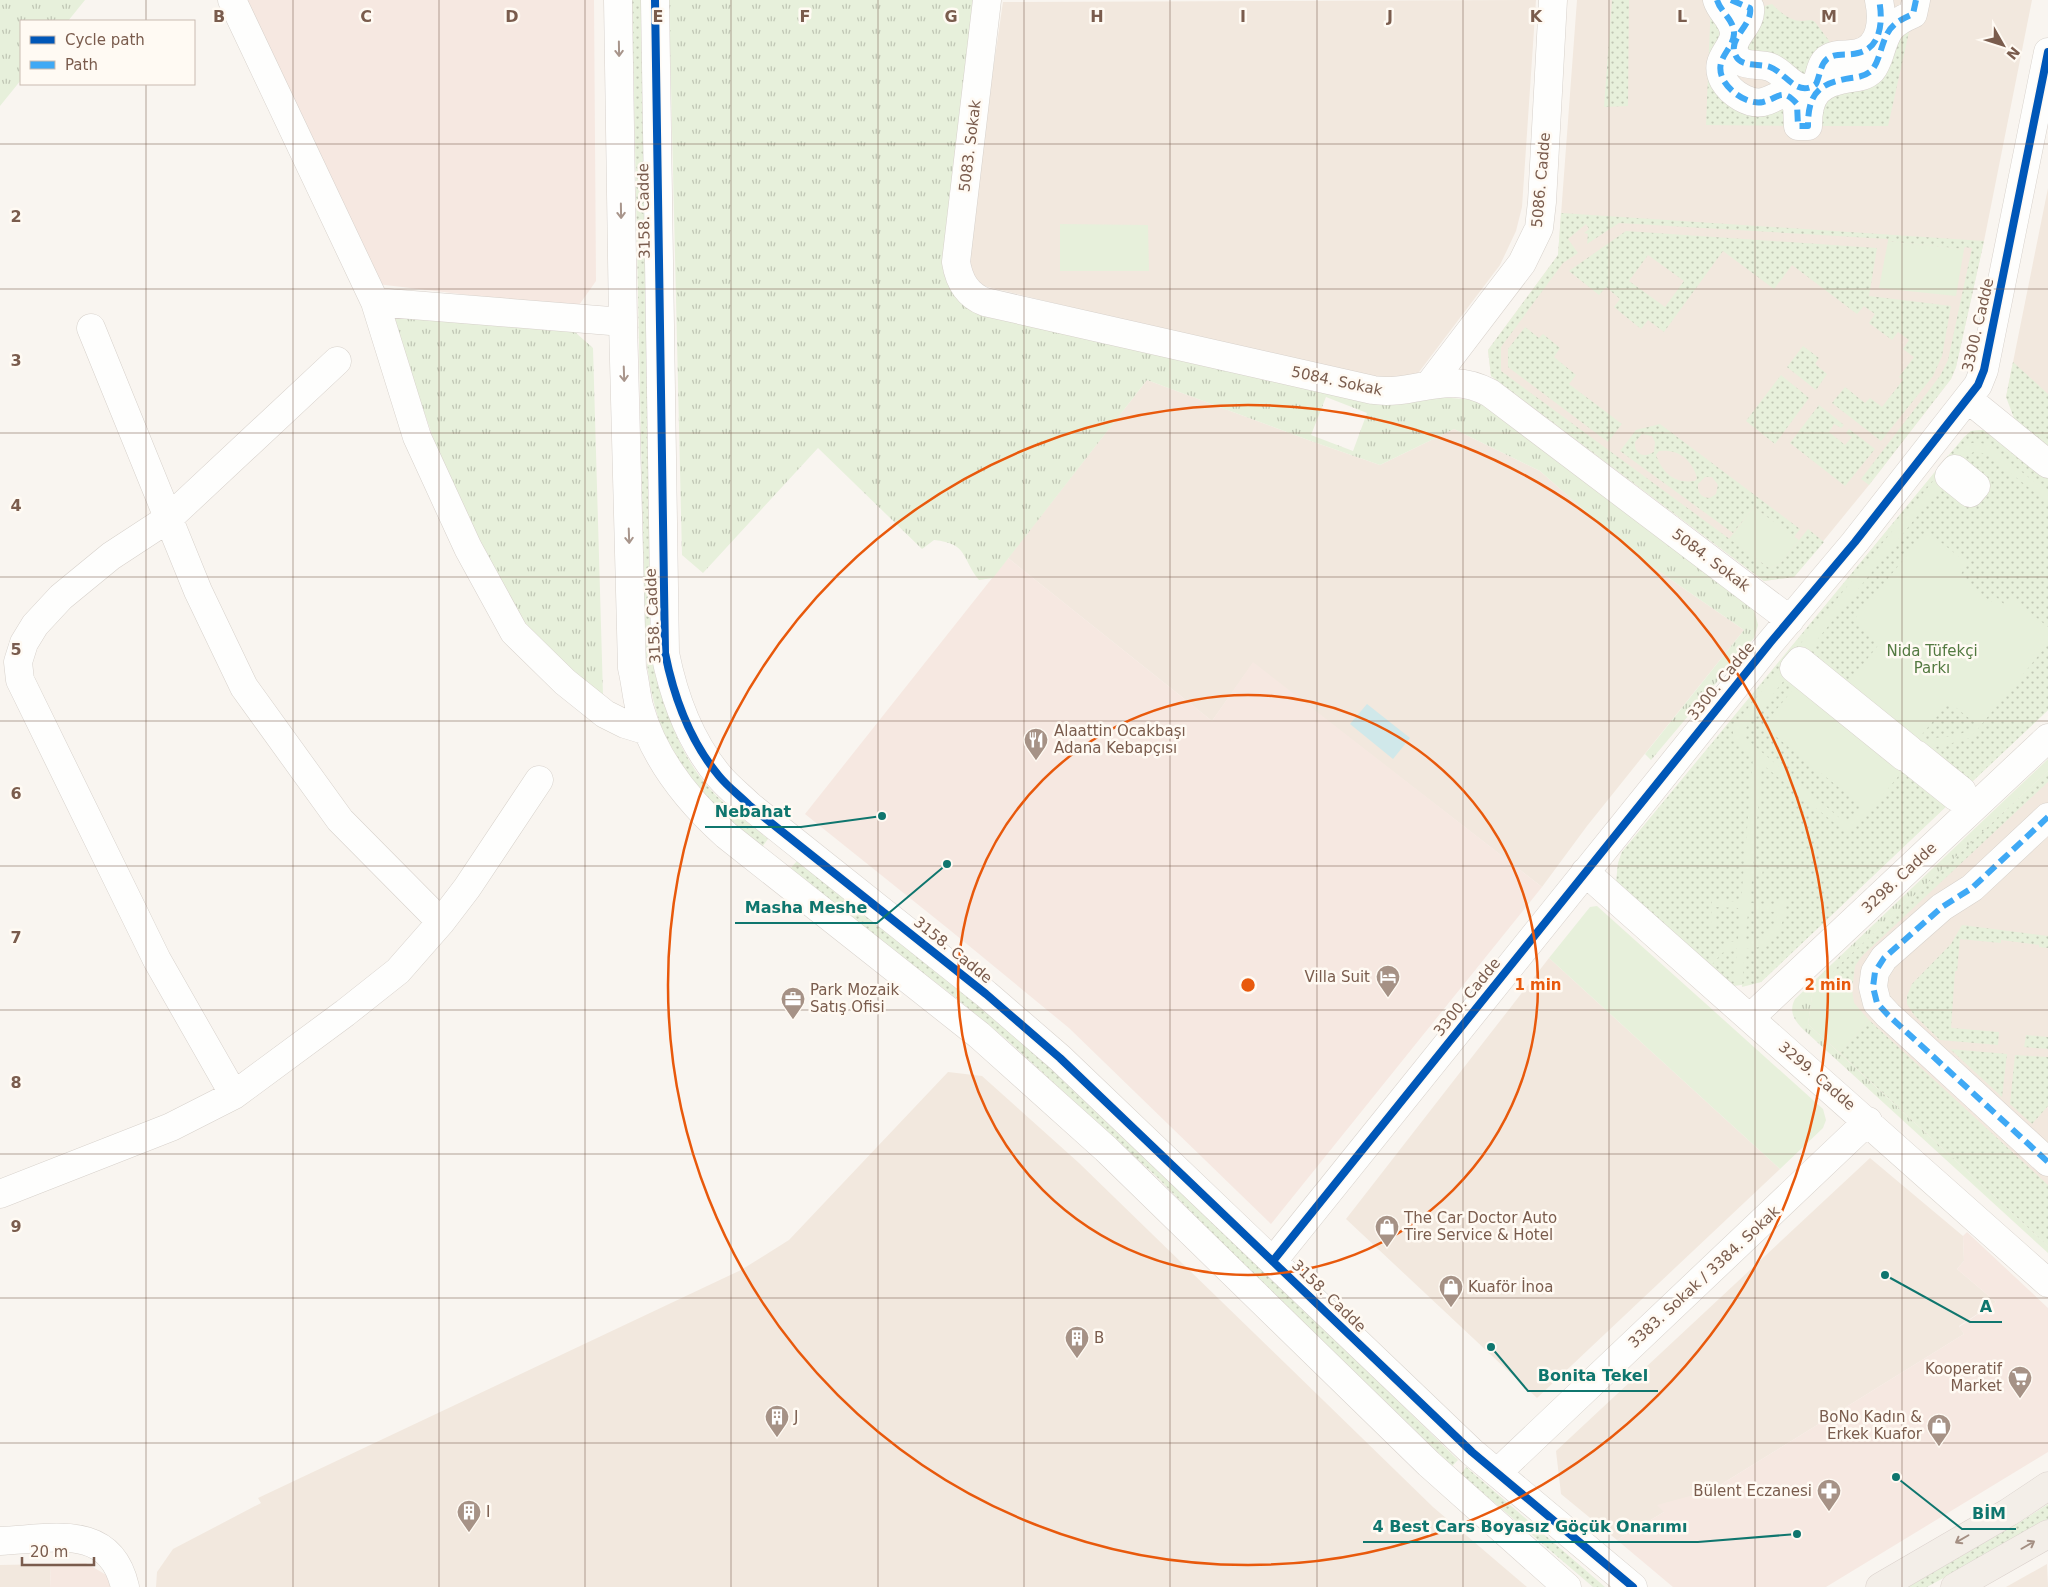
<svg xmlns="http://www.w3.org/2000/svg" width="2048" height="1587" font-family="'DejaVu Sans',sans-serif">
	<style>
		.residential { fill: #f2e8de }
		.commercial { fill: #f6e8e1 }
		.grass { fill: url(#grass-tufts); fill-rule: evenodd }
		.park { fill: #e7f0db }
		.garden { fill: url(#garden-dots); fill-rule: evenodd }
		.water { fill: #d0e8ea }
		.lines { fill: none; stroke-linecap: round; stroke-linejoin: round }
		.minor-casing { stroke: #d7d1cb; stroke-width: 29 }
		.major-casing { stroke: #dad1cc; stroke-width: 29 }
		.minor { stroke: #fefefd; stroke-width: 28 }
		.major { stroke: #f3eee8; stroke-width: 28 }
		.quiet { stroke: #3fa9f5; stroke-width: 6; stroke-dasharray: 12 6; stroke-linecap: butt }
		.cycleway-casing { stroke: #fffaf3; stroke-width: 11 }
		.cycleway { stroke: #0057b8; stroke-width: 8 }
		.oneway { stroke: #a8958b }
		.oneway2 { stroke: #a48f83 }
		.grid { fill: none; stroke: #7a5c4d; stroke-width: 1; stroke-opacity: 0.55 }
		.ring { fill: none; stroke: #e8590c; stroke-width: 2.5 }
		.labels { text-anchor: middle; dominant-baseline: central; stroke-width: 5; stroke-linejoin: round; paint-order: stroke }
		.street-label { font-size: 15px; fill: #7a5c4d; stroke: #fffaf3 }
		.park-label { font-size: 15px; fill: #537a41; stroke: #fffaf3 }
		.poi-label { font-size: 15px; fill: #7a5c4d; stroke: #fffaf3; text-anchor: start }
		.grid-label { font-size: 16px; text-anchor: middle; font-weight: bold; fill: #7a5c4d; stroke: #fffaf3; stroke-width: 5; stroke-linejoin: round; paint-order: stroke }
		.centre { fill: #e8590c; stroke: #fffaf3; stroke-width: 2.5 }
		.ring-label { font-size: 15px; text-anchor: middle; font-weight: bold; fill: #e8590c; stroke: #fffaf3; stroke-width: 5; stroke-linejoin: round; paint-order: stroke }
		.leader { fill: none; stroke: #0f766e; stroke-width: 2 }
		.callout-dot { fill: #0f766e; stroke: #fffaf3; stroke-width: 2 }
		.callout-label { font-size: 16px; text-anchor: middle; font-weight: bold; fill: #0f766e; stroke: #fffaf3; stroke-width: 5; stroke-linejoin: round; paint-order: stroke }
	</style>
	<defs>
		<pattern id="grass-tufts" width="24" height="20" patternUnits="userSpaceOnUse" patternTransform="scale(1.25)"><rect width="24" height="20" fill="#e7f0db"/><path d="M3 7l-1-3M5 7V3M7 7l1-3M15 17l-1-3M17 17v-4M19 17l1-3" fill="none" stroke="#c0c6b4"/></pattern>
		<pattern id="garden-dots" width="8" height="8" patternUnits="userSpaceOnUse" patternTransform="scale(1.25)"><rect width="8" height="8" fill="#e7f0db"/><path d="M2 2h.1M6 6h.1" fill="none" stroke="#c0c6b4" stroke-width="1.8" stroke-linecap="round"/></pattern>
	</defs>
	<rect width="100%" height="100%" fill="#f9f5f0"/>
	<path class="residential" d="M1536,0L1522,207L1516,231L1500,265L1419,372L1404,381L1388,385L984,286L969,271L974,201L1003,2Z
		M1577,0H2032L1984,241L1956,367L1951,379L1869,485L1794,577L1764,581L1491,376L1488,350L1558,255Z
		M2048,188V451L2006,397Z
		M1147,380L1311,441L1380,465L1454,429L1540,471L1631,552L1744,630L1587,826L1542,887L1253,663L1212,721L1008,558Z
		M2048,771V1246L1808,1024L1813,990Z
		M1549,958L1780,1169L1537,1398L1346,1219Z
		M948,1072L982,1076L1079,1163L1433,1507L1527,1587H156L157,1572L173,1549L261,1503L258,1498L741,1270L789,1240Z
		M1870,1158L1963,1236L1964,1261L1957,1269L1996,1302L1959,1326L1964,1334L1712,1490L1664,1512L1617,1540L1561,1494L1556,1451Z
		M51,1564L50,1587H0V1565Z
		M2047,1564L2048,1587H2006Z"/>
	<path class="commercial" d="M247,0H594L596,281L577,308L377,284L361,243L324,162Z
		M1008,558L1212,721L1253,662L1542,887L1271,1224L1069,1028L951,931L805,814Z
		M1967,1232L2048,1308V1452L1826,1587H1673L1617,1540L1664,1512L1657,1505L1712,1490L1964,1334L1959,1327L1996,1302L1957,1269L1964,1261L1963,1236Z
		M86,1563L108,1576L112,1587H50L51,1564Z"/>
	<path class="grass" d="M0,0H85L68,21H21V80L0,106Z
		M669,0H978L944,270C948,291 958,303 976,313L1439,397L1476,400L1487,405L1754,610L1758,625L1754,638L1651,760L1645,754L1744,630L1631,552L1540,471L1454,429L1380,465L1311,441L1147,380L993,578L979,580C961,558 969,544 934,540L922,549L818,448L703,573L682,555ZM1326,397L1367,413L1353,451L1311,435Z
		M390,315L567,325L593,348L603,695L558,659L512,608L441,460Z
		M2048,759V771L1813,990L1808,1024L2048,1246V1253L1805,1031C1795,1022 1788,1012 1795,999Z"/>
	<path class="park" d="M1060,224L1148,225L1149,271H1060Z
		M1888,241L1964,249L1956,296L1879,288Z
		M1983,430L2048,479V710L1761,982L1734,986L1618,887C1616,874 1617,865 1622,852L1964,437L1971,431Z
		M1754,507L1799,540L1780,564L1769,568L1729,539Z
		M1597,906L1823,1109L1826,1120L1823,1128L1780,1169L1549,958L1590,907Z
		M1833,971L1852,990L1854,1003L1869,1020L1840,1053L1808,1024L1813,990Z"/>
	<path class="garden" d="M632,0H643L660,687C670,724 684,760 710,789C727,808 749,823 768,839L762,847C748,836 732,826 719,814C668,765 649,709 645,640Z
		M1612,0H1629L1628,106L1604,107Z
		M1711,0L1719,6L1723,80L1776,95L1798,126L1706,125Z
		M1772,4C1780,12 1790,21 1802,21C1808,21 1810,19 1815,22L1833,46L1816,84L1734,46L1758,8Z
		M1913,14L1888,126H1808V118Z
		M1561,213L1984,241L1956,367L1951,379L1869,485L1861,479L1940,376L1948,360L1972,248L1965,247L1964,249L1888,241V239L1619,223L1587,244L1588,234L1584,233L1589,229L1586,224L1568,239L1578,253L1563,263L1501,347V371L1769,568L1780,564L1808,529L1824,542L1794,577L1764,581L1491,376L1488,350L1558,255Z
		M1626,231L1877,248L1869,296L1951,306L1942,356L1933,376L1881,441L1832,403L1845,387L1865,403L1870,398L1882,407L1903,380L1899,377L1914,357L1903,349L1909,340L1898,332L1892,340L1869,323L1875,314L1864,306L1857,314L1792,265L1774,289L1723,251L1664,332L1648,320L1641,329L1614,307L1620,299L1606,287L1599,295L1569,271ZM1648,255L1684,281L1665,307L1629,281Z
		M1525,327L1539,338L1543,334L1560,348L1554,357L1576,375L1569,384L1622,424L1608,442L1508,367V349Z
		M1803,346L1819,358L1815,364L1827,374L1816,390L1787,367Z
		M2013,362L2048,394V451L2017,426L2006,397Z
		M1781,375L1809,398L1775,444L1746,421Z
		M1819,405L1844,425L1841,428L1834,424L1829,432L1845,445L1852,437L1846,433L1849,429L1875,449L1845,486L1790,443Z
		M1660,424L1800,529L1794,537L1754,507L1733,533L1620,451L1636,430ZM1642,434L1652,436L1655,442L1654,452L1647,455C1639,456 1634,450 1635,442ZM1659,451C1678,449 1692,459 1697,478L1695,481C1674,484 1663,473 1656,455ZM1705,477H1712L1718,485L1716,494L1710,498C1702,498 1697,493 1698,484Z
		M1983,430L2048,479V493L1991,447C1969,436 1961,447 1948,464L1944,460L1971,431Z
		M1975,451L1988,455L2048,503V627L2012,598L2006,606L1996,597L1991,602L1959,576L1968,564L1927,531L1853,621L1880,643L1840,693L1800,661L1964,458Z
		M1939,467L1942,470L1792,654L1788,651Z
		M2048,644V710L1962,791L1927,749L1965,740L1971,737Z
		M1782,659L1786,661L1735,724C1728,741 1741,747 1753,757L1741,902L1712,900L1711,925H1715L1716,907L1738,908L1740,912L1738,941C1722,942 1714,952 1706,965L1616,882L1618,863L1622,852Z
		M1794,668L1804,676L1763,726L1863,807L1850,821L1842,820L1744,737L1745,729Z
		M1949,702L1975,723C1958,744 1937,732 1914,744Z
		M1911,761L1956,797L1761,982L1742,987L1745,949C1776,948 1784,926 1787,900L1781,899L1780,905L1750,903L1752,875L1762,876L1763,868L1753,867L1762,764L1843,830L1847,831L1857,826Z
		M2048,771V782L1862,956L1855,966L1852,990L1833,971Z
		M797,861L961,988L1014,1033L1239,1245L1458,1460L1452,1466L1231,1252L1157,1177L1007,1040L956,998L789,870Z
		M1751,910L1777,912C1775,931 1763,940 1745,941L1748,913Z
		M1962,925L2048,936V948L2039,947V945L2001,940V943L1960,939L1957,971H1955L1951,1028L1999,1032L1998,1045L1940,1040L1914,1015L1907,1004V996L1912,984L1951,944Z
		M1737,948L1734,986L1709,968L1722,953Z
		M1869,1020L2048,1185V1246L1840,1053Z
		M2026,1035L2048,1037V1049L2024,1047Z
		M1950,1049L2007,1054L2002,1097Z
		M2015,1055L2048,1057V1106L2032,1124L2010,1104Z
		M1466,1467L1605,1587H1593L1461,1474Z
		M2048,1504V1519L2031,1530L1927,1587H1908L2022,1521Z"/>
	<path class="water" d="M1367,704L1410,738L1393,759L1350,724Z"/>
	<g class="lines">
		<defs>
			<path id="minor" d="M232,0L375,302L417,437L468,548L514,632L565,682L605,714L625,724L648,731
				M618,0L623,322L632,668C635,680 636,693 639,706C653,757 687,800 726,835L979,1035L1106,1149L1429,1464L1567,1587
				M655,0L665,653C674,698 689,740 719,776C728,787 740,796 750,806L986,994L1060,1058L1472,1452L1633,1587
				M987,0L956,262C959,281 967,295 985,302L1373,390C1417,396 1447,369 1490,393L1790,620
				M1717,0C1721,13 1734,19 1734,34C1733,51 1712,59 1724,81C1731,93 1749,105 1763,102C1779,98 1782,87 1797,104L1798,126H1808C1808,93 1819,83 1851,78C1859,77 1866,76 1872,70C1876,65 1878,59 1880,53C1887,30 1890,24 1913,14L1916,0
				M1731,0L1750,8C1753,25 1728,38 1735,54C1740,68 1758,63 1770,67C1786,73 1797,98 1816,84C1820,76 1820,65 1827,59C1837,52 1847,56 1858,53C1882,48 1883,19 1879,0
				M375,302L623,322
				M91,328L198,591L244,687L340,820L441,922
				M1429,385L1522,263L1539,228L1542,202L1553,0
				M1968,399L2048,464
				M1955,469L1976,486L1970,493L1949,476Z
				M1800,661L1910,750L1904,757L1794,668Z
				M1916,754L1962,791L1956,797L1911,761Z
				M2048,817L1972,888L1942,907L1884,958L1875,972L1873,987L1877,1003L1888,1015L2048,1162
				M1585,872L2048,1283
				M1751,1017L2048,738
				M234,1095L157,960L20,680L18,662L24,643L35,625L61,597L111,556L169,518L337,361
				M0,1194L171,1127L234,1095L345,1013L398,971L441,922L467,888L539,780
				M1273,1261L1770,643L1855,542L1978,385L1984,370L2048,52
				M1497,1473L1868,1121
				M0,1541C51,1539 110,1522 125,1587"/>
			<path id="major" d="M1880,1587L2009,1512L2048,1486
				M1955,1587L2048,1534"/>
		</defs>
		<use href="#minor" class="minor-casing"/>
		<use href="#major" class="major-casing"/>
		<use href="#minor" class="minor"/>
		<use href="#major" class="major"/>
		<path class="quiet" d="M1717,0C1721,13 1734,19 1734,34C1733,51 1712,59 1724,81C1731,93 1749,105 1763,102C1779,98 1782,87 1797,104L1798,126H1808C1808,93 1819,83 1851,78C1859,77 1866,76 1872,70C1876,65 1878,59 1880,53C1887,30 1890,24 1913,14L1916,0
			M1731,0L1750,8C1753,25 1728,38 1735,54C1740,68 1758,63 1770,67C1786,73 1797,98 1816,84C1820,76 1820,65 1827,59C1837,52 1847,56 1858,53C1882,48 1883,19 1879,0
			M2048,817L1972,888L1942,907L1884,958L1875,972L1873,987L1877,1003L1888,1015L2048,1162"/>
		<defs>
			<path id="cycleway" d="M655,0L665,653C674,698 689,740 719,776C728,787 740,796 750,806L986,994L1060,1058L1472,1452L1633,1587
				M1273,1261L1770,643L1855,542L1978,385L1984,370L2048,52"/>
		</defs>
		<use href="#cycleway" class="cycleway-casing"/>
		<use href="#cycleway" class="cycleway"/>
	</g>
	<defs><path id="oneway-shaft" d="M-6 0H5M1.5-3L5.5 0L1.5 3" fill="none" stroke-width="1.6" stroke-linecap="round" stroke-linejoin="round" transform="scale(1.25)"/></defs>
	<g class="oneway">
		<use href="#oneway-shaft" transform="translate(619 49) rotate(89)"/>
		<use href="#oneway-shaft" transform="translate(621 211) rotate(89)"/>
		<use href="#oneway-shaft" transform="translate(624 374) rotate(88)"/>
		<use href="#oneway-shaft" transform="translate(629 536) rotate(88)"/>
	</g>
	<g class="oneway2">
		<use href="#oneway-shaft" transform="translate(1962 1539) rotate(150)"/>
		<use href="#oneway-shaft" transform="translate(2028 1545) rotate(-30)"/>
	</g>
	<path class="grid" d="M146,0V21M293,0V1587M439,0V1587M585,0V1587M731,0V1587M878,0V1587M1024,0V1587M1170,0V1587M1317,0V1587M1463,0V1587M1609,0V1587M1755,0V1587M1902,0V1587M146,84V1587M0,144H2048M0,289H2048M0,433H2048M0,577H2048M0,721H2048M0,866H2048M0,1010H2048M0,1154H2048M0,1298H2048M0,1443H2048"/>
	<g class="ring">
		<circle cx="1248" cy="985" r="290"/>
		<circle cx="1248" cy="985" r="580"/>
	</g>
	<defs>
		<symbol id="restaurant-pin" viewBox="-11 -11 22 30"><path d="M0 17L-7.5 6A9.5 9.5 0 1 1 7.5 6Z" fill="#a69286" stroke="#fffaf3"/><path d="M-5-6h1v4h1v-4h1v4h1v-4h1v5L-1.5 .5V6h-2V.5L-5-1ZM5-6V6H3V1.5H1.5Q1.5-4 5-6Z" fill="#fff"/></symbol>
		<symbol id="hotel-pin" viewBox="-11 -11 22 30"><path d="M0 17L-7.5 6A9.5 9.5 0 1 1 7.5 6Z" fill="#a69286" stroke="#fffaf3"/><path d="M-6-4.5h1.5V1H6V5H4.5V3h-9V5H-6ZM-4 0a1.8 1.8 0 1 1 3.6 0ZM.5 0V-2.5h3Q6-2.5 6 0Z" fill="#fff"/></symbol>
		<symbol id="office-pin" viewBox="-11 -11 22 30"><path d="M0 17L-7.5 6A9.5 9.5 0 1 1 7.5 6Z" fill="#a69286" stroke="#fffaf3"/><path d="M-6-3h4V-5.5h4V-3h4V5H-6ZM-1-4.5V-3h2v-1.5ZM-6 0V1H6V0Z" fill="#fff"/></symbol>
		<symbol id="shop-pin" viewBox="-11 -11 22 30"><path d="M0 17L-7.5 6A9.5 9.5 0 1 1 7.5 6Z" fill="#a69286" stroke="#fffaf3"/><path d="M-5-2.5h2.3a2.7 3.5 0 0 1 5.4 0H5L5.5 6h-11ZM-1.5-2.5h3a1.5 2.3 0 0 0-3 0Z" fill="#fff"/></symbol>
		<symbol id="building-pin" viewBox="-11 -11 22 30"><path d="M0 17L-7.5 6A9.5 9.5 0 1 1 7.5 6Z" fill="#a69286" stroke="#fffaf3"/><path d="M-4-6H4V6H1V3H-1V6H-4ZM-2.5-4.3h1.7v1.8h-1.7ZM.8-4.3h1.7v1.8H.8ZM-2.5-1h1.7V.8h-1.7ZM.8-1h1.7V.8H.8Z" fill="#fff"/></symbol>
		<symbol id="supermarket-pin" viewBox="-11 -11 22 30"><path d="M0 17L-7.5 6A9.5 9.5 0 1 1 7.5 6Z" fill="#a69286" stroke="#fffaf3"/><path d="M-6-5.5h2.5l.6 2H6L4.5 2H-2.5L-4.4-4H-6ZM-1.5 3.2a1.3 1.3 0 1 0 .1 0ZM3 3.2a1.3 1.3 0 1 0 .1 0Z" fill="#fff"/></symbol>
		<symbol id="pharmacy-pin" viewBox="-11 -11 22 30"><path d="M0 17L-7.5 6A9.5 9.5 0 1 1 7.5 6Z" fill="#a69286" stroke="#fffaf3"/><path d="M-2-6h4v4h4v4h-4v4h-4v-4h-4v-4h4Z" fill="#fff"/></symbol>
	</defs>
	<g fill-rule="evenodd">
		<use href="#restaurant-pin" x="1022" y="726" width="28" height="38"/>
		<use href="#hotel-pin" x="1374" y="963" width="28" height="38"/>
		<use href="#office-pin" x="779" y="985" width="28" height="38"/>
		<use href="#shop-pin" x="1373" y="1213" width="28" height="38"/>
		<use href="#shop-pin" x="1437" y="1273" width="28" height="38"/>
		<use href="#building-pin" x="1063" y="1324" width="28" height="38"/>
		<use href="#supermarket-pin" x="2006" y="1364" width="28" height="38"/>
		<use href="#building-pin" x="763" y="1403" width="28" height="38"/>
		<use href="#shop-pin" x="1925" y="1412" width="28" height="38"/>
		<use href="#pharmacy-pin" x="1815" y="1477" width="28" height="38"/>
		<use href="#building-pin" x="455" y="1498" width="28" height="38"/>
	</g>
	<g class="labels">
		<g class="street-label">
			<text transform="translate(970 146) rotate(-83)">5083. Sokak</text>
			<text transform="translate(1541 180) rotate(-85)">5086. Cadde</text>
			<text transform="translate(644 211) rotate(-91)">3158. Cadde</text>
			<text transform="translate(1978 325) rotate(-77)">3300. Cadde</text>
			<text transform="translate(1337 381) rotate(12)">5084. Sokak</text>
			<text transform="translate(1711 560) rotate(37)">5084. Sokak</text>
			<text transform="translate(653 616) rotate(-93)">3158. Cadde</text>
			<text transform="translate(1721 681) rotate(-51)">3300. Cadde</text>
			<text transform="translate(1899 878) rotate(-43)">3298. Cadde</text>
			<text transform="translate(953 950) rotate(39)">3158. Cadde</text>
			<text transform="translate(1467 997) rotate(-51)">3300. Cadde</text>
			<text transform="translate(1817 1076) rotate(41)">3299. Cadde</text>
			<text transform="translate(1704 1277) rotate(-43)">3383. Sokak / 3384. Sokak</text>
			<text transform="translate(1329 1296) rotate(44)">3158. Cadde</text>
		</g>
		<g class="park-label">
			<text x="1932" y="651">Nida Tüfekçi<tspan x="1932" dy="17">Parkı</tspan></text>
		</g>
		<g class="poi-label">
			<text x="1054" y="731">Alaattin Ocakbaşı<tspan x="1054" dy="17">Adana Kebapçısı</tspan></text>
			<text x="1370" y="977" text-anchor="end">Villa Suit</text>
			<text x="810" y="990">Park Mozaik<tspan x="810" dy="17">Satış Ofisi</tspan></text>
			<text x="1404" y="1218">The Car Doctor Auto<tspan x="1404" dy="17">Tire Service &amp; Hotel</tspan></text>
			<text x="1468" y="1287">Kuaför İnoa</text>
			<text x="1094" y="1338">B</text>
			<text x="2002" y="1369" text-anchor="end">Kooperatif<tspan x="2002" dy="17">Market</tspan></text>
			<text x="794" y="1417">J</text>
			<text x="1922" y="1417" text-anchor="end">BoNo Kadın &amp;<tspan x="1922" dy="17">Erkek Kuafor</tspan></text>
			<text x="1812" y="1491" text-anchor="end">Bülent Eczanesi</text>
			<text x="486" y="1512">I</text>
		</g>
	</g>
	<g class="grid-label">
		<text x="219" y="22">B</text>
		<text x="366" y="22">C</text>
		<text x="512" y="22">D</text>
		<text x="658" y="22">E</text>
		<text x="805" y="22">F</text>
		<text x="951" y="22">G</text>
		<text x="1097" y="22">H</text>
		<text x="1243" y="22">I</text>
		<text x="1390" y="22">J</text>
		<text x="1536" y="22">K</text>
		<text x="1682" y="22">L</text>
		<text x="1829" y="22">M</text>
		<text x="16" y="222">2</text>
		<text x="16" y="366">3</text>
		<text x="16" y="511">4</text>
		<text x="16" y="655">5</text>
		<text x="16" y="799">6</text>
		<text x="16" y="943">7</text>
		<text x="16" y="1088">8</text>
		<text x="16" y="1232">9</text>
	</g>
	<circle cx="1248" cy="985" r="8" class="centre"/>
	<g class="ring-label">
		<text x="1538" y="990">1 min</text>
		<text x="1828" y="990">2 min</text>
	</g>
	<path class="leader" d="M882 816L801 827H705M947 864L877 923H735M1885 1275L1970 1322H2002M1491 1347L1528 1391H1658M1896 1477L1962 1529H2016M1797 1534L1698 1542H1363"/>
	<g class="callout-dot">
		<circle cx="882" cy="816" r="5"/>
		<circle cx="947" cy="864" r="5"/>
		<circle cx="1885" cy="1275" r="5"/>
		<circle cx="1491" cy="1347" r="5"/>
		<circle cx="1896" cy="1477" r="5"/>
		<circle cx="1797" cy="1534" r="5"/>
	</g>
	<g class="callout-label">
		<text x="753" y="817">Nebahat</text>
		<text x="806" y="913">Masha Meshe</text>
		<text x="1986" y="1312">A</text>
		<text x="1593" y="1381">Bonita Tekel</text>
		<text x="1989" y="1519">BİM</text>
		<text x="1530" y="1532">4 Best Cars Boyasız Göçük Onarımı</text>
	</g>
	<rect x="20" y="20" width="175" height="65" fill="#fffaf3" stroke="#cabbb1"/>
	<rect x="30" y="36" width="25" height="8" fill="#0057b8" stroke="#cabbb1"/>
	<text x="65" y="45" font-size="15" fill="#7a5c4d">Cycle path</text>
	<rect x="30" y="61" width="25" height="8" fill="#3fa9f5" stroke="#cabbb1"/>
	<text x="65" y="70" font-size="15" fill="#7a5c4d">Path</text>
	<g transform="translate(2003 45) rotate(129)" stroke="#fffaf3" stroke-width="4" paint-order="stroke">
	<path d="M0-4L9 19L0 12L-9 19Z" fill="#7a5c4d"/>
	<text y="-8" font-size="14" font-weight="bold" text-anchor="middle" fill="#7a5c4d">N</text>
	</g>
	<path d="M22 1557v8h72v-8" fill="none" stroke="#7a5c4d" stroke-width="2.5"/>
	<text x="30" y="1557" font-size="15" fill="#7a5c4d" stroke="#fffaf3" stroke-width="4" paint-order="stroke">20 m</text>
</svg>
